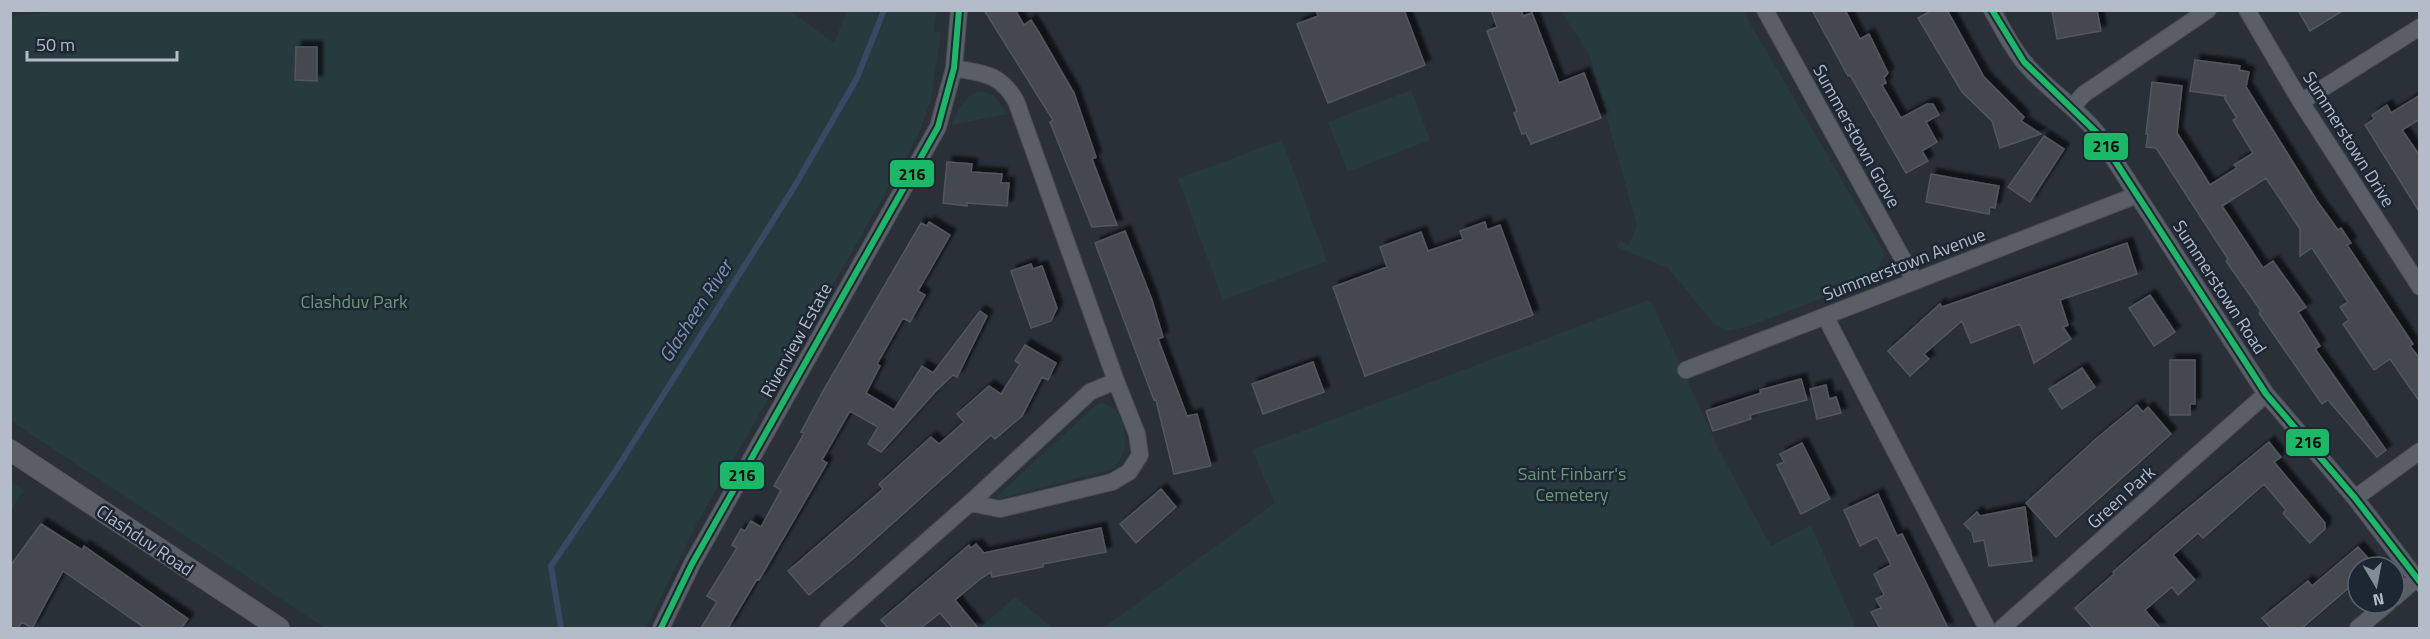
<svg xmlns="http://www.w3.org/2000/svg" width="2430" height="639" font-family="'Titillium Web',sans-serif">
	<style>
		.green { fill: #273a3e }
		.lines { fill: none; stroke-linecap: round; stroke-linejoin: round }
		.stream { stroke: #384963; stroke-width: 6 }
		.building { fill: #444950; stroke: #52575f; stroke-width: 1.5; filter: url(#shadow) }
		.minor-casing { stroke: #484c53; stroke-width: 18 }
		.tertiary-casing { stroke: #484c53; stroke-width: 22 }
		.minor { stroke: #5a5e66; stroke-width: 16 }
		.tertiary { stroke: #5a5e66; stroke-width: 21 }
		.bus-1-casing { stroke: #1d2633; stroke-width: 10 }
		.bus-1 { stroke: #1ab867; stroke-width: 6 }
		.labels { text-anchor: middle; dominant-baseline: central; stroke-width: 5; stroke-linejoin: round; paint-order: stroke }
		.street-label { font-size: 18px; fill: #b4bcc9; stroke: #1d2633 }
		.park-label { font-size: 18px; fill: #6b9a76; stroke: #1d2633 }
		.water-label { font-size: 20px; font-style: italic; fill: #7c92b1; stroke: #1d2633 }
		.line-badge { stroke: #1d2633; stroke-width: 2 }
		.pale-badge-label { font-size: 16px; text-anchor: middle; font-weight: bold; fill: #111 }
	</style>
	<defs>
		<filter id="shadow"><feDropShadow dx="5.5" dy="-5.5" stdDeviation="1.5" flood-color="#0009"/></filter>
	</defs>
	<rect width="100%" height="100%" fill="#2a3038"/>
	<path class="green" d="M64,10H789L834,43L847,11L937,10L934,31L941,33L931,100L918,136L697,523L646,628H325L11,421L10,17Z
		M1561,11H1743L1881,247L1884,257L1875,273L1865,282L1746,327L1728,331L1714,324L1668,268L1617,247L1620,240L1629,245L1637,226L1589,54Z
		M1411,90L1430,140L1348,172L1328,122Z
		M981,91L993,95L1008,114L951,125C959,111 964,94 981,91Z
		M1282,140L1327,261L1223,300L1178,179Z
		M1648,300L1652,303L1719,450L1771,546L1811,525L1856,628H1103L1275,503L1252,450Z
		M1100,403C1127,407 1134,451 1113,469L1000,498L996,497L1096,405Z
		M11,481L24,490L11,510Z
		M1015,597L1053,628H980Z"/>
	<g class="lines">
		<path class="stream" d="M561,628L551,566L614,473L793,189L857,78L884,10"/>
	</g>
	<path class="building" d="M984,10H1015L1024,25L1031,20L1038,31L1074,93L1096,157L1092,159L1117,225L1092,227L1050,122L1053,120Z
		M1316,10H1404L1425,65L1328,103L1297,24L1318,16Z
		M1491,10H1521L1523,16L1532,13L1559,83L1584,73L1601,118L1531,144L1526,133L1522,134L1514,113L1517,111L1487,31L1497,27Z
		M1812,10H1845L1860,39L1869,34L1888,73L1884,78L1886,83L1882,85L1901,118L1927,104H1933L1939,115L1926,122L1937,142L1922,151L1928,161L1906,173L1850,75L1848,76Z
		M1932,10H1947L1984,77L2024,117L2021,121L2041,134L2000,148L1992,121L1962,92L1918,18Z
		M2052,10H2097L2101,31L2057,39Z
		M2298,10H2344L2310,31Z
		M296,47H317V81L295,80Z
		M2195,60L2240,66L2239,70L2249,72L2246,87L2317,201L2338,230L2341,228L2351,243L2347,245L2413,344L2410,346L2420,359V402L2390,359L2374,370L2343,324L2349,320L2340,307L2348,302L2312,248L2300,256V229L2266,178L2222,206L2263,268L2273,261L2306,307L2298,312L2320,346L2315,349L2386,450L2377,457L2328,400L2322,404L2259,313L2261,311L2226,261L2228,259L2156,148L2146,147L2148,134H2146L2152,82L2182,86L2177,133L2210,185L2237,168L2234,165L2253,153L2233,120L2237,118L2225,99V96L2190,91Z
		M2420,95V119L2402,130L2420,156V213L2365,125L2374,119L2372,115L2387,105L2391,113Z
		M2044,136L2064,149L2030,202L2008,187Z
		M947,162L972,164L971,172L1002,174L1001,183H1009L1007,206L967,203V206L943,203Z
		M1931,174L1999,186L1995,208L1990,207L1989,214L1926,202Z
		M929,222L950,235L918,291L925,295L910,322L903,318L877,364L880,366L866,393L894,410L922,366L933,373L980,311L987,316L957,377L953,375L936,391L881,452L868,444L878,427L850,411L822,460L827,463L759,580L757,579L728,628H701L717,602L707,596L737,548L732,545L741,529L745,531L751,521L761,527L781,490L774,486L800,441L804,433L801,432L823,391L921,223L927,226Z
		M1485,222L1487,230L1500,225L1533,315L1365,376L1333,287L1387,267L1380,247L1421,232L1428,251L1463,239L1460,231Z
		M1125,231L1152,300L1163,337L1158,339L1187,416L1197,414L1211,466L1174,474L1156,400H1154L1095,243Z
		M2127,243L2137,274L2060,300L2068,325L2063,327L2071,339L2034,363L2020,324L1971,343L1962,321L1924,354L1929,359L1910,376L1888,351L1940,304L1942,307Z
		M1031,264L1033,269L1042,266L1057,308L1051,321L1031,328L1011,271Z
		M2150,295L2175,332L2154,346L2129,308Z
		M1025,345L1056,363L1048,380L1042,377L1022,416L995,439L991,435L854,558L809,595L788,571L883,489L879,484L931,437L939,444L964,422L957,414L989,386L1001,394L1020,364L1015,361Z
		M2170,360H2195V404H2190V415H2170Z
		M1313,362L1324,392L1263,414L1252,384Z
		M2082,368L2095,387L2062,409L2049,389Z
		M1801,379L1807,400L1750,415L1751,419L1713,431L1706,411L1761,393L1760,390Z
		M1826,385L1829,399L1836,397L1841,413L1817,419L1810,389Z
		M2137,405L2143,412L2148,407L2171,434L2056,537L2026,503L2097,438Z
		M2269,442L2281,457L2274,462L2325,523V529L2310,543L2287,518L2283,513L2286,510L2264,484L2203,538L2198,533L2173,555L2195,580L2178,595L2172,587L2145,610L2160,628H2093L2075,608L2114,574L2113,572L2159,532Z
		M1802,443L1830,499L1801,514L1777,465L1784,462L1780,454Z
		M1161,489L1176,507L1136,543L1120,524Z
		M1878,494L1897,536L1902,534L1948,628H1880L1871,612L1881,608L1876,599L1884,595L1874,574L1891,565L1877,537L1860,546L1844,510Z
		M2025,507L2032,561L1989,566L1984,540L1974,542L1972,532L1964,524L1977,512L1980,516Z
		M41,524L82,550L84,546L188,619L181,628H145L63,571L32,628L22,622L18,628H10V566Z
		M1101,528L1106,552L1043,564V567L992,577L991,572L979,580L955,600L978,628H953L940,613L921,628H888L881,620L969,545L971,548L976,544L984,553Z
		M2358,547L2376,567H2358V580L2302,628H2271L2262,618L2308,581L2312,586Z"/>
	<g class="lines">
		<defs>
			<path id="minor" d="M1765,10L1915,281
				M1992,10C2004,31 2014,52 2030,69C2051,92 2078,109 2097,133L2266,394L2355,498L2420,583
				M2247,10L2301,102L2420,287
				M2301,102L2420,27
				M2072,107L2084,94L2208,10
				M1825,316L1987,628
				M1686,370L2137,195
				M2355,498L2420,451
				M970,503L1000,509L1112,482L1129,472L1140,455L1137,434L1116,381
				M2394,598L2416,579
				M661,628L692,564L938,127L954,68L959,10
				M828,628L970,503L1090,392L1116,381L1016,101C999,72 983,74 954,68
				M2002,628L2266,394
				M2358,628L2388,603"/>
			<path id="tertiary" d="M10,450L279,628"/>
		</defs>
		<use href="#minor" class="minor-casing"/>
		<use href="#tertiary" class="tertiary-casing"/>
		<use href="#minor" class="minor"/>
		<use href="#tertiary" class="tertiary"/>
		<defs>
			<path id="bus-1" d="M1992,10L2024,62L2097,133L2266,394L2355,498L2420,582
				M661,628L692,564L938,127L954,68L959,10"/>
		</defs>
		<use href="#bus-1" class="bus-1-casing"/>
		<use href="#bus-1" class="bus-1"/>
	</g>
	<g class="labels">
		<g class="street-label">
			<text transform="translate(1857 136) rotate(61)">Summerstown Grove</text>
			<text transform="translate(2349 139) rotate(58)">Summerstown Drive</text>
			<text transform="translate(1904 264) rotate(-21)">Summerstown Avenue</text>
			<text transform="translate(2220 287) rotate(57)">Summerstown Road</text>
			<text transform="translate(796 340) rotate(-61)">Riverview Estate</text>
			<text transform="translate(2121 497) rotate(-42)">Green Park</text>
			<text transform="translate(145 540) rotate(34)">Clashduv Road</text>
		</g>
		<g class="park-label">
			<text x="354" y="301">Clashduv Park</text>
			<text x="1572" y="473">Saint Finbarr's<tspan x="1572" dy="21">Cemetery</tspan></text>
		</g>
		<g class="water-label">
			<text transform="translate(695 311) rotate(-57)">Glasheen River</text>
		</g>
	</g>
	<g class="line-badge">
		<rect x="2083" y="132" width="46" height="29" rx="6" fill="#1ab867"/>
		<rect x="889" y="159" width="46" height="29" rx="6" fill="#1ab867"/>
		<rect x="2285" y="428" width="45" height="29" rx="6" fill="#1ab867"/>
		<rect x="719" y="461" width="46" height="29" rx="6" fill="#1ab867"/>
	</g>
	<g class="pale-badge-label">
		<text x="2106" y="152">216</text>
		<text x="912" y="180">216</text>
		<text x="2308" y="448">216</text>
		<text x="742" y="481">216</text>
	</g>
	<rect width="2430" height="639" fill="none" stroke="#b4bcc9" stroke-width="24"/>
	<g transform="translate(2376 585) rotate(170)"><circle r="28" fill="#1d2633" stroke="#59626f" stroke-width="1.5"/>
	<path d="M0-4.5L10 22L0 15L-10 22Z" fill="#848b96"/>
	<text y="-9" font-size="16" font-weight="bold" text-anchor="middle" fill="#b4bcc9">N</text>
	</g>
	<path d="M27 51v9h150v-9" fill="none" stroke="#b4bcc9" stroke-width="3"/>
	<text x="36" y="51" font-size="18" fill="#b4bcc9" stroke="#1d2633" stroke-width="4.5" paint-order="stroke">50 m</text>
</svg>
